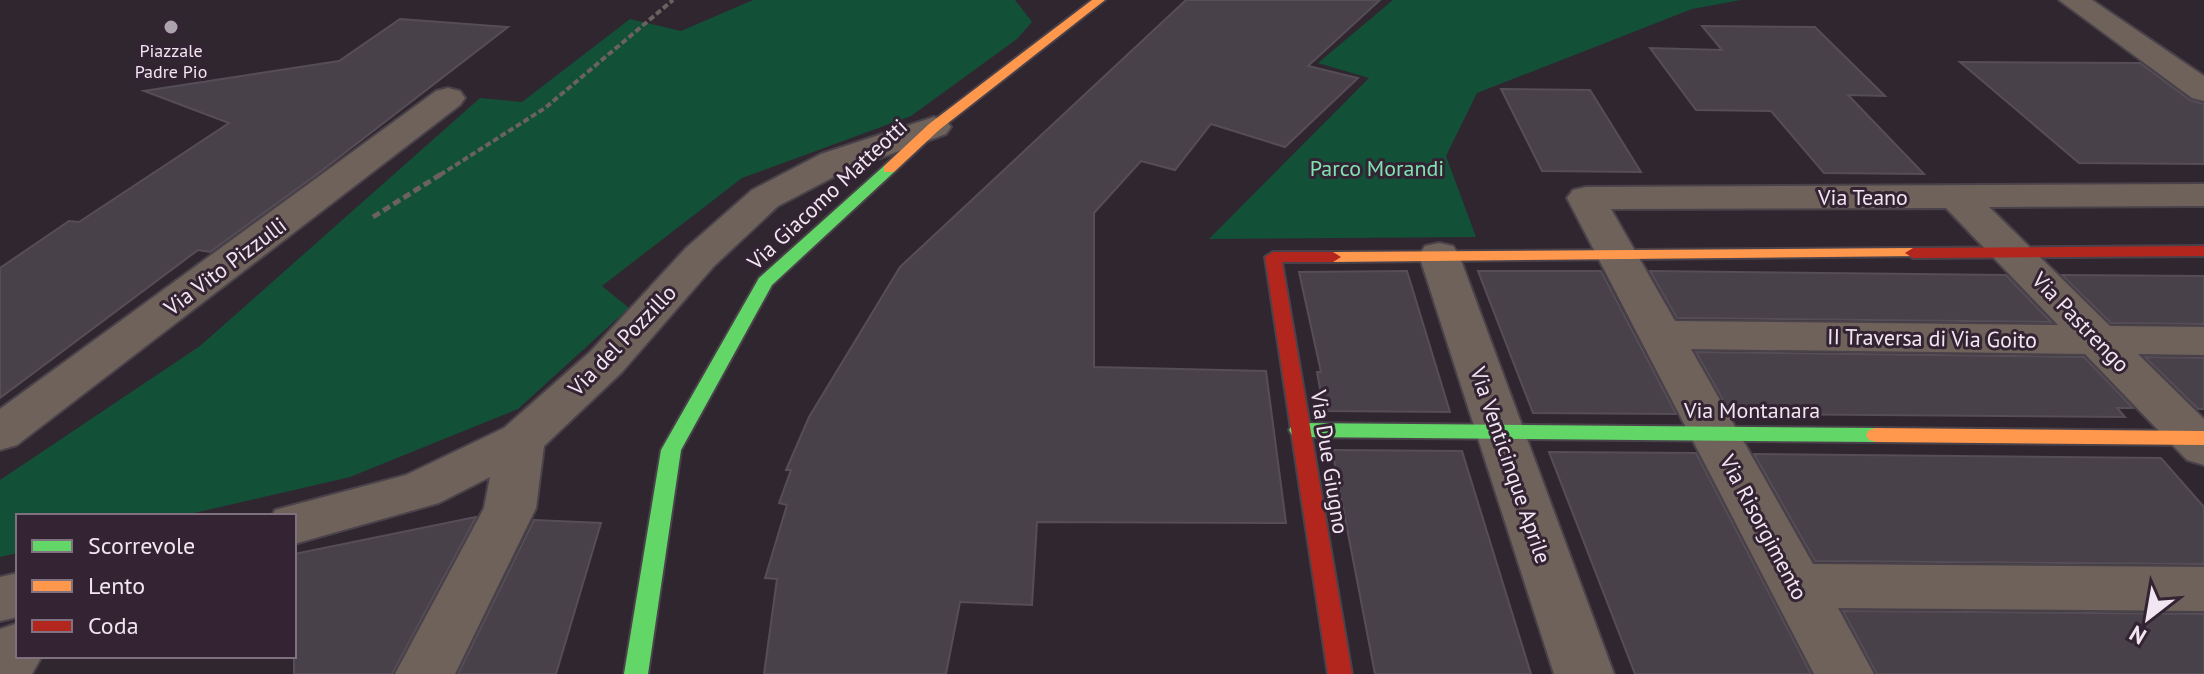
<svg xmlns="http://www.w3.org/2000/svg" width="2204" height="674" font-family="'PT Sans',sans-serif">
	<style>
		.green { fill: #135038 }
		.building { fill: #494149; stroke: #564e56; stroke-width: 2 }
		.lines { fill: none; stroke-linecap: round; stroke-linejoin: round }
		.street-casing { stroke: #4a424a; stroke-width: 4 }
		.fast-casing { stroke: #4a424a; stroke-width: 4 }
		.slow-casing { stroke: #4a424a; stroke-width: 4 }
		.jam-casing { stroke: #4a424a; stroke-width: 4 }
		.path-far1 { stroke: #6b625f; stroke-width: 4; stroke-dasharray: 6 3; stroke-linecap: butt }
		.path { stroke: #6b625f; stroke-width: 5; stroke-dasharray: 8 4; stroke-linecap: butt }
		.street { fill: #6e625a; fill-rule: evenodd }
		.fast { fill: #63d668; fill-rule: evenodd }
		.slow { fill: #ff974d; fill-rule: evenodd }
		.jam { fill: #b3261e; fill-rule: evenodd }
		.poi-dot { fill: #ada3ad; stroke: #332333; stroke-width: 3 }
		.labels { text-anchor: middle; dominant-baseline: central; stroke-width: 6; stroke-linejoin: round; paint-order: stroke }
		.far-poi-label { font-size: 18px; fill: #f1e6f1; stroke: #332333 }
		.park-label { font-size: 22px; fill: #80e2b1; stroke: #332333 }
		.street-label { font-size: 22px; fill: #f1e6f1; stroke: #332333 }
	</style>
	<rect width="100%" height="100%" fill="#302630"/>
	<path class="green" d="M753,0H1015L1032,22L1017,39L911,116L742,178L602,286L629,308L518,409L350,477L181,516H18V553L0,557V480L200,346L480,98L522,102L630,19L681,31Z
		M1393,0H1741L1692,9L1477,93L1446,156L1476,237L1209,239L1369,78L1318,63Z"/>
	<path class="building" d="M1186,0H1380L1308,66L1358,78L1285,147L1211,124L1175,170L1141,161L1094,213V367L1266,371L1286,523L1037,522L1032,605L960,602L946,674H764L777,579L765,578L787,505L779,503L791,470H786L809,417L900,267Z
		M400,19L508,27L320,172L210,252L198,250L0,398V268L69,221L79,222L229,123L144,91L339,61Z
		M1702,26L1815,27L1885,96L1848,95L1924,174L1824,173L1771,111L1696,110L1650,48L1722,50Z
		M1960,62L2140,63L2190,100L2204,104V164L2079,163Z
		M1501,89L1590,90L1641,172L1542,171Z
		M1407,271L1450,412L1324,411L1317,372H1321L1299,272Z
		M1478,271H1601L1676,414L1533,413Z
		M1650,271L2006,275L2051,322L1677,318Z
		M2062,275L2204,276V324L2111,323Z
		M1696,352L2084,357L2133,408H2117L2125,417L1731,414Z
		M2145,357L2204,358V409H2198Z
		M1332,450L1462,451L1531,674H1375Z
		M1549,452L1696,453L1811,674H1635Z
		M1754,454L2161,458L2204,507V564L1815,561Z
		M476,517L392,674H294V554Z
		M534,520L601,523L556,674H458Z
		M1843,611L2204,614V674H1877Z"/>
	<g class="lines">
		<defs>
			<path id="street" d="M2059,0H2092L2204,76V101L2192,98Z
				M448,88L460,91L465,98L460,105L17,445L0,450V409L436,91Z
				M934,117L946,120L951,127L946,134L847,170L778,206L714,266L622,372L544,446L536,508L455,674H395L484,508L490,477L439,503L294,544V516H272L275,510L406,475L504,428L590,352L686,248L752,190L821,154Z
				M2204,184V206L1989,207L2110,326L2204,327V355L2138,354L2204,419V465L2187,460L2085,354L1691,349L1813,564L2204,567V611L1838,608L1874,674H1814L1567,198L1573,190L1586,187ZM1946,208L2058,325L1675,321L1611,209Z
				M1439,243L1453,246L1459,255L1614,674H1554L1419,255L1425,246Z
				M18,573V617L0,621V577Z
				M18,623V656H42L32,674H0V629Z"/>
			<path id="fast" d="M889,165L894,166V172L772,285L681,450L648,674H624L661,450L759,278L884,166Z
				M1299,423L1876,428L1883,430L1886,435L1883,440L1876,442L1299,437L1292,435L1289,430L1292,425Z"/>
			<path id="slow" d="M1092,0H1105L939,130L894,172H884V166L929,124Z
				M1913,248L1919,250L1921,253L1919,256L1333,262L1325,257L1333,252Z
				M1876,428L2204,431V445L1876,442L1869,440L1866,435L1869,430Z"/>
			<path id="jam" d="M2204,246V256L1913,258L1905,253L1913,248Z
				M1273,252H1333L1341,257L1333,262H1282L1352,674H1328L1265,257Z"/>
		</defs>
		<use href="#street" class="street-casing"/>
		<use href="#fast" class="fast-casing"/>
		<use href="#slow" class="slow-casing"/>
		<use href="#jam" class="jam-casing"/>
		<path class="path-far1" d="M440,175L545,108L673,0"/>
		<path class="path" d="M373,217L443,173"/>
		<use href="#street" class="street"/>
		<use href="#fast" class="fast"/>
		<use href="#slow" class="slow"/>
		<use href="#jam" class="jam"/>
	</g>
	<circle class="poi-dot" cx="171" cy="27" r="8"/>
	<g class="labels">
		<g class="far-poi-label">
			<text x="171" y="50">Piazzale<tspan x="171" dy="21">Padre Pio</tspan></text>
		</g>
		<g class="park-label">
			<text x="1377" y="168">Parco Morandi</text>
		</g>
		<g class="street-label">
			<text transform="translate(827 194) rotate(-43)">Via Giacomo Matteotti</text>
			<text x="1863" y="197">Via Teano</text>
			<text transform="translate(225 266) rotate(-37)">Via Vito Pizzulli</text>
			<text transform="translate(2081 322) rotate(46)">Via Pastrengo</text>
			<text transform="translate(1932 338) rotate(1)">II Traversa di Via Goito</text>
			<text transform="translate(622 340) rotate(-46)">Via del Pozzillo</text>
			<text x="1752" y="410">Via Montanara</text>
			<text transform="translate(1330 462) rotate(81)">Via Due Giugno</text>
			<text transform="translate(1511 465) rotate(71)">Via Venticinque Aprile</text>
			<text transform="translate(1764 527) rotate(62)">Via Risorgimento</text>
		</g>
	</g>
	<rect x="16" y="514" width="280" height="144" fill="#332333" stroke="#7f717f" stroke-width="2"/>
	<rect x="32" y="540" width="40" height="12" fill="#63d668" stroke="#7f717f" stroke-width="2"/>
	<text x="88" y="554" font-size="24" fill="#f1e6f1">Scorrevole</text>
	<rect x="32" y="580" width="40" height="12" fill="#ff974d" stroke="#7f717f" stroke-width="2"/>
	<text x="88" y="594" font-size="24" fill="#f1e6f1">Lento</text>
	<rect x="32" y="620" width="40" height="12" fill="#b3261e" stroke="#7f717f" stroke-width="2"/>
	<text x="88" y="634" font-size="24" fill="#f1e6f1">Coda</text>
	<g transform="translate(2148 618) rotate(211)" stroke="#332333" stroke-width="6" paint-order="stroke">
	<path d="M0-6L14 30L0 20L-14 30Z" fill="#f1e6f1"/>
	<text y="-12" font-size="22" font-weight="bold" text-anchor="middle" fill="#f1e6f1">N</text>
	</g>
</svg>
